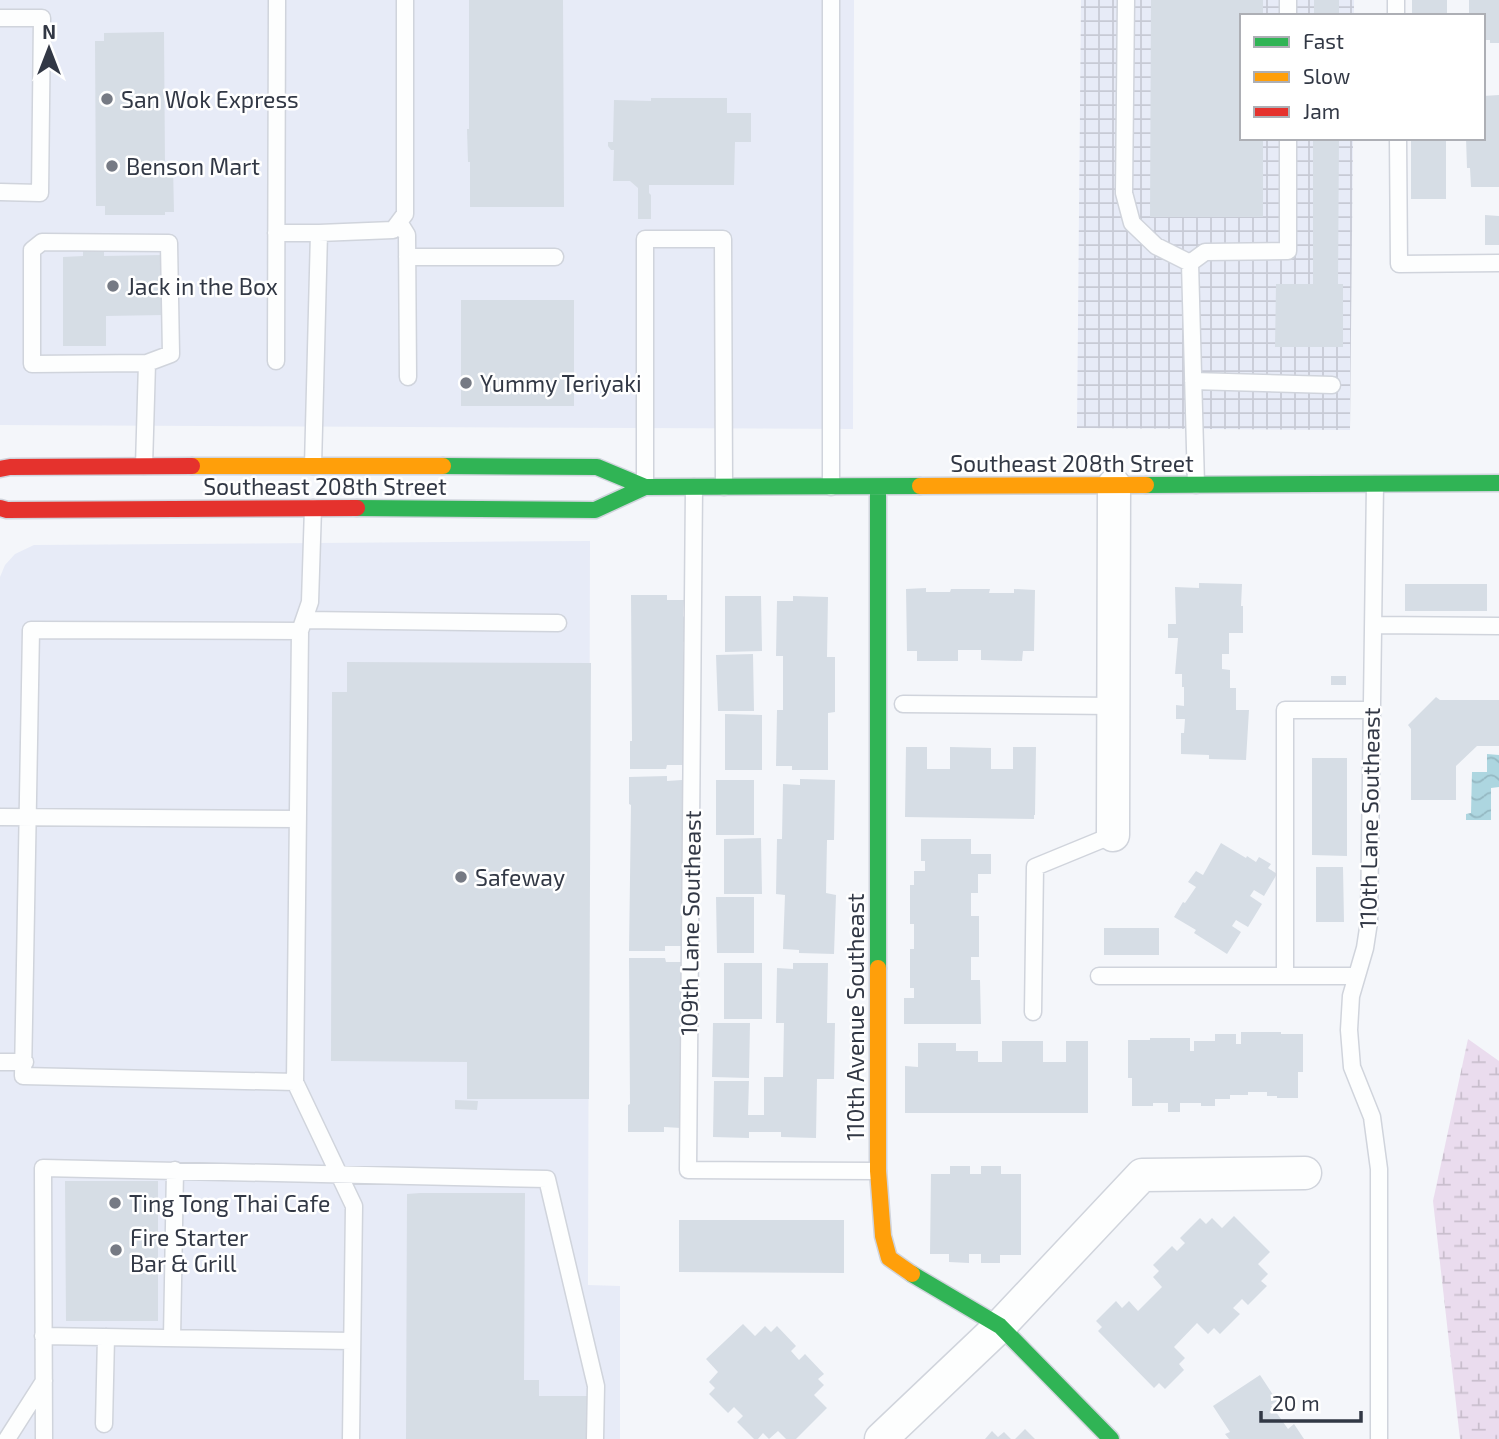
<svg xmlns="http://www.w3.org/2000/svg" width="1499" height="1439" font-family="'Exo 2',sans-serif">
	<style>
		.built { fill: #e7ebf7 }
		.industrial { fill: url(#industrial-grid) }
		.wetland { fill: url(#wetland-marsh) }
		.water { fill: url(#water-waves) }
		.building { fill: #d6dde5 }
		.lines { fill: none; stroke-linecap: round; stroke-linejoin: round }
		.lane-casing { stroke: #d0d4dc; stroke-width: 19 }
		.street-casing { stroke: #d0d4dc; stroke-width: 35 }
		.fast-casing { stroke: #d0d4dc; stroke-width: 19 }
		.slow-casing { stroke: #d0d4dc; stroke-width: 19 }
		.jam-casing { stroke: #d0d4dc; stroke-width: 19 }
		.lane { stroke: #fdfefe; stroke-width: 16 }
		.street { stroke: #fdfefe; stroke-width: 32 }
		.fast { stroke: #30b455; stroke-width: 16 }
		.slow { stroke: #ff9f0a; stroke-width: 16 }
		.jam { stroke: #e5322d; stroke-width: 16 }
		.poi-dot { fill: #767a84; stroke: #fff; stroke-width: 2.5 }
		.labels { text-anchor: middle; dominant-baseline: central; stroke-width: 5; stroke-linejoin: round; paint-order: stroke }
		.poi-label { font-size: 23px; fill: #323845; stroke: #fff; text-anchor: start }
		.street-label { font-size: 23px; fill: #323845; stroke: #fff }
	</style>
	<defs>
		<pattern id="industrial-grid" width="8" height="8" patternUnits="userSpaceOnUse" patternTransform="scale(1.75)"><rect width="8" height="8" fill="#e7ebf7"/><path d="M0 4h8M4 0v8" fill="none" stroke="#c7cad5"/></pattern>
		<pattern id="wetland-marsh" width="20" height="14" patternUnits="userSpaceOnUse" patternTransform="scale(1.75)"><rect width="20" height="14" fill="#eadcee"/><path d="M1 5h8M5 5V1M11 12h8M15 12V8" fill="none" stroke="#c9becd"/></pattern>
		<pattern id="water-waves" width="16" height="10" patternUnits="userSpaceOnUse" patternTransform="scale(1.75)"><rect width="16" height="10" fill="#add6e0"/><path d="M0 5q4-4 8 0t8 0" fill="none" stroke="#95b8c2"/></pattern>
	</defs>
	<rect width="100%" height="100%" fill="#f4f6fa"/>
	<path class="built" d="M0,0H854L853,429L0,425Z
		M590,541L588,1285L620,1286V1439H0V577L5,565L15,554L34,545Z"/>
	<path class="industrial" d="M1081,0H1354V16H1242V138H1353L1350,430L1077,428Z"/>
	<path class="wetland" d="M1468,1039L1499,1061V1439H1460L1433,1201Z"/>
	<path class="water" d="M1487,754L1499,755V787L1491,788V820H1466V814L1471,813L1472,772H1487Z"/>
	<path class="building" d="M469,0H563L564,207H470V162H468L467,129H469Z
		M1151,0H1263V16H1242V138H1263V217H1150Z
		M1314,0H1339V16H1314Z
		M1412,0H1447V16H1412Z
		M1469,0H1499V43H1490V40H1483V16H1469Z
		M164,32L165,166H173L174,212H165V215H105V206H96L95,41H104V33Z
		M1499,95V187H1471L1470,168H1467L1466,138H1483V96Z
		M651,98H727V113H751V142H735L734,185H649V193L651,195V219H638V188L630,181H613L614,150H611L608,146V142H613L614,100L651,101Z
		M1313,138H1339L1338,284H1343V347H1275L1276,284H1313Z
		M1411,138H1446V199H1411Z
		M1485,215L1499,216V245H1485Z
		M83,249H104V256L163,255V315L106,316V346H63V257L83,256Z
		M461,300H574V406H461Z
		M1199,583L1242,584L1241,606H1243V633H1229V654H1222V669L1230,670V688H1236V710H1249L1246,760L1209,759V755L1181,754V733H1184L1185,719H1176V705L1184,706V687H1182V674H1175L1178,638H1168V624H1176L1175,587L1199,588Z
		M1405,584H1487V611H1405Z
		M926,588V592H950L951,589H990L989,593H1014V589L1035,590L1034,651H1023L1022,661L981,660V650H958V661H917V651H907L906,589Z
		M631,595H667V600H684L683,617L685,615L686,641L683,642V672L685,668L686,696L683,697V725L686,722V750L683,751V765H667L666,769H630V741H632Z
		M725,596H761L762,651L725,652Z
		M793,596L828,597L827,657H835V712L828,713V770H792V766H776L777,710H783V656H776L777,601H793Z
		M753,654L754,711H718L716,655Z
		M347,662L591,663L589,1099H467V1062L331,1061L332,692H347Z
		M1331,676H1346V685H1331Z
		M1436,697L1440,700H1499V746H1477L1456,766V800H1411V729L1408,725Z
		M725,714L762,715V770H725Z
		M906,747H927V769H950V747L991,748V769H1013V747H1036L1035,815H1034V819L905,817Z
		M1312,758H1347V856L1312,855Z
		M667,776V781L682,780V798L685,797V822L682,824V853L685,850V877L682,878V906L685,904V931L682,932V946H665V951H629L631,805L629,804V777Z
		M800,779L835,780L834,840H827L826,893L836,895L834,954L799,953V950L783,949L785,895L776,894L777,839H782L783,784L800,785Z
		M716,780H754V835H716Z
		M761,838L762,894H724V839Z
		M921,839H971V854H991V874H978V893H971V916H979V957H971V980H980L981,1024H904V998H914V988H910V949H914V924H910V885H914V871H925V861H921Z
		M1221,843L1246,858L1247,856L1256,862L1259,857L1271,864L1268,868L1277,874L1264,896L1254,890L1250,896L1262,904L1248,927L1236,920L1232,926L1241,932L1227,954L1194,933L1196,930L1174,917L1183,902L1185,903L1196,887L1188,882L1196,871L1203,875Z
		M1316,867H1343L1344,922H1316Z
		M716,897H754V953H717Z
		M1104,928H1159V955H1104Z
		M629,958H665L666,962H682L681,979L684,977V1005H681V1033L684,1032L681,1128L664,1127V1132H628V1105L630,1104Z
		M724,963H762V1019H724Z
		M793,963H828L827,1023H835L834,1079H817L816,1138L781,1137V1132H749V1138L713,1137L714,1081H749L748,1115H764V1077H783L784,1023H776L777,968L793,969Z
		M713,1023H750L749,1078L712,1077Z
		M1241,1032H1281V1034H1303V1072H1298V1098H1277V1096H1267V1092H1248V1095H1230V1099H1215V1106H1201V1103H1180V1112H1168V1103H1153V1106H1132V1078H1128V1040H1150V1038H1190V1051H1194V1041H1215V1034H1236V1044H1241Z
		M1002,1041H1043V1062H1066V1041H1088V1113H905V1066L918,1067V1043H956V1051H978V1062H1002Z
		M455,1100L478,1101L477,1110L455,1109Z
		M950,1166H970V1174H981V1166H1001V1174H1021V1255H1000V1263H981V1254H969V1263L949,1262V1254H930L931,1174H950Z
		M65,1181H158V1321H66Z
		M420,1193H525L524,1380H539V1396H588V1439H406L407,1194Z
		M1234,1216L1270,1252L1258,1264L1268,1274L1261,1281L1267,1286L1248,1305L1242,1299L1233,1308L1240,1314L1220,1334L1214,1328L1208,1334L1197,1323L1174,1347L1185,1358L1179,1364L1184,1370L1165,1389L1159,1383L1154,1388L1098,1331L1102,1327L1096,1321L1116,1301L1122,1308L1129,1301L1138,1311L1162,1287L1153,1277L1159,1271L1153,1265L1172,1246L1177,1251L1185,1243L1180,1238L1200,1218L1206,1224L1212,1218L1222,1228Z
		M679,1220H844V1273L679,1272Z
		M743,1324L755,1336L765,1326L771,1332L777,1326L796,1346L791,1351L799,1360L805,1354L824,1374L818,1379L824,1385L814,1395L827,1408L796,1439H786L778,1431L769,1439L763,1433L758,1439H754L737,1422L743,1416L734,1407L728,1413L709,1394L715,1388L709,1382L718,1372L706,1359Z
		M1260,1375L1277,1401L1271,1405L1288,1429L1294,1424L1304,1439H1229L1225,1434L1230,1432L1213,1406Z
		M1025,1429L1035,1439H1015Z
		M992,1431L998,1437L1004,1432L1011,1439H985Z"/>
	<g class="lines">
		<defs>
			<path id="lane" d="M831,0V487
				M1126,0L1124,193L1132,223L1156,246L1190,263
				M1396,0V16
				M1288,16V0
				M0,18H42L40,193L0,192
				M1398,138L1399,264L1499,263
				M399,222L407,235L408,377
				M276,233H319L393,230L405,214V0
				M407,257H555
				M1190,263L1196,485
				M1190,263L1205,252L1288,251V138
				M276,361L277,0
				M1193,381L1332,385
				M144,466L147,363L32,364V250L42,242L169,243L171,354L147,363
				M313,466L319,233
				M1375,484L1369,922L1365,948L1351,996L1349,1030L1352,1067L1372,1117L1379,1169V1439
				M645,487V239H723L724,487
				M694,487L688,1170L878,1171
				M313,508L310,602L300,631L295,1082L354,1206L351,1439
				M304,620L558,623
				M1373,625L1499,626
				M903,704L1113,706
				M0,817L298,819
				M1099,976H1285
				M1356,976H1285V710H1372
				M1033,1012L1035,867L1113,835
				M0,1062H25
				M295,1082L23,1076L31,630L300,631
				M43,1336L352,1341
				M172,1338L175,1170
				M104,1424L106,1337
				M7,1439L44,1381
				M44,1439L43,1168L547,1179L596,1386L595,1439"/>
			<path id="street" d="M1113,835L1114,485
				M881,1439L1000,1326L1142,1175L1305,1173"/>
			<path id="fast" d="M443,466L597,467L645,487
				M1146,485L1499,483
				M878,487V968
				M357,508L595,510L645,487L920,486
				M912,1274L1000,1326L1111,1439"/>
			<path id="slow" d="M192,466H443
				M920,486L1146,485
				M878,968V1171L883,1236L889,1258L912,1274"/>
			<path id="jam" d="M0,469L10,467L192,466
				M0,508L7,510L357,508"/>
		</defs>
		<use href="#lane" class="lane-casing"/>
		<use href="#street" class="street-casing"/>
		<use href="#fast" class="fast-casing"/>
		<use href="#slow" class="slow-casing"/>
		<use href="#jam" class="jam-casing"/>
		<use href="#lane" class="lane"/>
		<use href="#street" class="street"/>
		<use href="#fast" class="fast"/>
		<use href="#slow" class="slow"/>
		<use href="#jam" class="jam"/>
	</g>
	<g class="poi-dot">
		<circle cx="107" cy="99" r="7"/>
		<circle cx="112" cy="166" r="7"/>
		<circle cx="113" cy="286" r="7"/>
		<circle cx="466" cy="383" r="7"/>
		<circle cx="461" cy="877" r="7"/>
		<circle cx="115" cy="1203" r="7"/>
		<circle cx="116" cy="1250" r="7"/>
	</g>
	<g class="labels">
		<g class="poi-label">
			<text x="121" y="99">San Wok Express</text>
			<text x="126" y="166">Benson Mart</text>
			<text x="127" y="286">Jack in the Box</text>
			<text x="480" y="383">Yummy Teriyaki</text>
			<text x="475" y="877">Safeway</text>
			<text x="129" y="1203">Ting Tong Thai Cafe</text>
			<text x="130" y="1237">Fire Starter<tspan x="130" dy="26">Bar &amp; Grill</tspan></text>
		</g>
		<g class="street-label">
			<text x="1072" y="463">Southeast 208th Street</text>
			<text x="325" y="486">Southeast 208th Street</text>
			<text transform="translate(1369 818) rotate(-89)">110th Lane Southeast</text>
			<text transform="translate(690 923) rotate(-89)">109th Lane Southeast</text>
			<text transform="translate(855 1017) rotate(-90)">110th Avenue Southeast</text>
		</g>
	</g>
	<rect x="1240" y="14" width="245" height="126" fill="#ffffff" stroke="#adafb5" stroke-width="2"/>
	<rect x="1254" y="37" width="35" height="10" fill="#30b455" stroke="#adafb5" stroke-width="2"/>
	<text x="1303" y="49" font-size="21" fill="#323845">Fast</text>
	<rect x="1254" y="72" width="35" height="10" fill="#ff9f0a" stroke="#adafb5" stroke-width="2"/>
	<text x="1303" y="84" font-size="21" fill="#323845">Slow</text>
	<rect x="1254" y="107" width="35" height="10" fill="#e5322d" stroke="#adafb5" stroke-width="2"/>
	<text x="1303" y="119" font-size="21" fill="#323845">Jam</text>
	<g transform="translate(49 49)" stroke="#ffffff" stroke-width="5" paint-order="stroke">
	<path d="M0-5L12 26L0 18L-12 26Z" fill="#323845"/>
	<text y="-10" font-size="19" font-weight="bold" text-anchor="middle" fill="#323845">N</text>
	</g>
	<path d="M1261 1411v10h100v-10" fill="none" stroke="#323845" stroke-width="3.5"/>
	<text x="1272" y="1411" font-size="21" fill="#323845" stroke="#ffffff" stroke-width="5" paint-order="stroke">20 m</text>
</svg>
